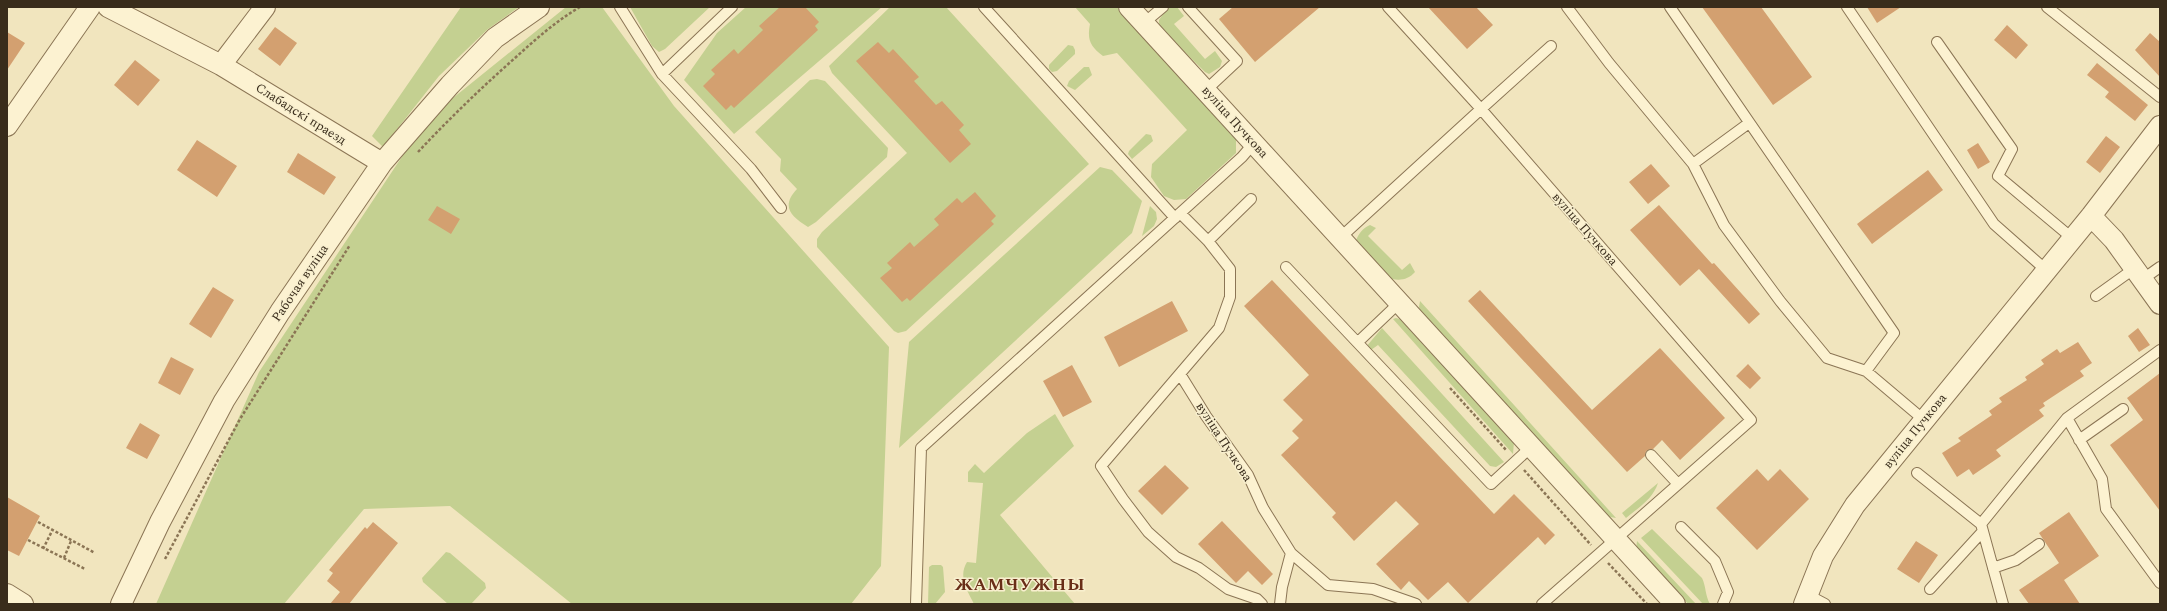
<svg xmlns="http://www.w3.org/2000/svg" width="2167" height="611" font-family="Spectral,serif">
	<style>
		.green { fill: #c4d091 }
		.building { fill: #d3a070 }
		.lines { fill: none; stroke-linecap: round; stroke-linejoin: round }
		.service-casing { stroke: #8b7555; stroke-width: 12 }
		.minor-casing { stroke: #8b7555; stroke-width: 22 }
		.path { stroke: #8b7555; stroke-width: 2.5; stroke-dasharray: 3 2; stroke-linecap: butt }
		.service { stroke: #fcf2d1; stroke-width: 10 }
		.minor { stroke: #fcf2d1; stroke-width: 20 }
		.labels { text-anchor: middle; dominant-baseline: central; stroke-width: 3; stroke-linejoin: round; paint-order: stroke }
		.street-label { font-size: 13px; fill: #392c1b; stroke: #f8efce }
		.district-label { font-size: 17px; font-weight: bold; letter-spacing: 1px; fill: #692e17; stroke: #f8efce }
	</style>
	<rect width="100%" height="100%" fill="#f1e5be"/>
	<path class="green" d="M461,7H519L488,29L439,76L383,147L372,136Z
		M566,7H602L674,106L889,347L881,566L851,604H572L450,506L364,509L284,604H156L259,372L427,119Z
		M630,7H710L665,49L659,52L652,46Z
		M746,7H882L734,134L684,80L717,33Z
		M890,7H946L1089,164L906,331L898,333L894,331L817,247V239L822,232L907,153L832,73L829,66Z
		M1075,7H1117L1236,135V153L1186,199L1174,200L1164,196L1151,177L1152,164L1187,130L1117,53L1103,56C1090,46 1087,40 1090,24Z
		M1168,7H1177L1184,16L1174,24L1205,59L1215,51L1222,61L1220,67L1209,74L1205,72L1159,27V20Z
		M1068,45L1073,46L1075,50V54L1057,71L1052,72L1049,69V65Z
		M1084,67H1089L1092,75L1075,90L1067,86L1069,81Z
		M817,79L825,81L888,148L887,157L816,222L808,227C790,216 781,206 797,189L780,171L781,159L755,132L810,80Z
		M1146,134L1151,135L1153,141L1132,159L1128,154L1129,151Z
		M1100,167L1112,170L1142,201L1132,233L899,448L909,342Z
		M1150,206L1156,212L1157,219L1154,226L1142,236Z
		M1370,225L1376,228L1368,236L1402,270L1410,263L1415,272C1409,279 1401,281 1392,279L1356,241C1358,234 1363,228 1370,225Z
		M1420,301L1616,518L1605,516L1421,313L1419,307Z
		M1396,318L1403,320L1514,442L1513,454L1393,319Z
		M1382,328L1504,462L1496,467L1490,466L1378,345L1371,350L1366,347Z
		M1055,414L1074,446L1000,515L1075,604H974C967,590 958,577 967,562L976,563L983,483L968,482V472L975,464L984,473L1027,433Z
		M1658,483C1653,499 1638,508 1626,518L1622,513Z
		M1652,529L1702,578C1706,586 1705,595 1710,604H1703L1641,538Z
		M1637,541L1696,604H1688L1636,550Z
		M446,552L450,553L485,583L486,588L471,604H448L423,582L422,578Z
		M932,565H941L943,567L945,592L935,604H928L929,567Z"/>
	<path class="building" d="M780,7H805L819,22L815,26L818,30L734,108L731,105L726,110L703,86L715,74L711,70L734,49L738,54L763,30L759,26Z
		M1233,7H1320L1255,62L1219,19Z
		M1428,7H1476L1493,25L1467,49Z
		M1702,7H1761L1812,77L1773,105Z
		M1867,7H1901L1877,23Z
		M2007,25L2028,45L2016,59L1994,40Z
		M275,27L297,43L280,66L258,49Z
		M7,32L25,43L7,70Z
		M2150,33L2160,42V77L2135,50Z
		M878,42L889,53L893,49L919,77L914,81L936,105L942,101L964,125L959,130L971,144L950,163L856,61Z
		M135,60L160,80L138,106L114,85Z
		M2097,63L2148,105L2135,121L2105,97L2109,92L2087,75Z
		M2106,136L2120,147L2100,173L2086,162Z
		M197,140L237,166L217,197L177,170Z
		M1978,143L1990,162L1978,169L1967,150Z
		M298,153L336,177L324,195L287,172Z
		M1651,164L1670,186L1648,204L1629,182Z
		M1928,170L1943,190L1872,244L1857,224Z
		M975,192L996,216L991,221L994,224L910,301L907,298L902,302L880,278L892,268L887,263L910,242L914,247L939,225L934,219L957,198L962,203Z
		M1659,205L1712,264L1714,263L1760,314L1749,324L1699,269L1680,286L1630,230Z
		M437,206L460,219L451,234L428,220Z
		M1272,280L1494,514L1514,494L1555,535L1545,545L1538,537L1468,603L1448,582L1428,600L1409,581L1401,590L1376,564L1419,524L1396,501L1354,541L1332,517L1336,513L1281,455L1299,438L1292,431L1303,420L1283,400L1309,375L1244,306Z
		M213,287L234,300L211,338L189,324Z
		M1480,290L1592,410L1660,348L1725,418L1680,460L1662,440L1653,449L1646,451L1645,456L1627,472L1468,301Z
		M1172,301L1188,331L1119,367L1104,337Z
		M2138,328L2150,345L2139,352L2128,336Z
		M2078,342L2092,363L2080,371L2084,376L2043,403L2045,406L2039,410L2044,416L1996,450L2001,456L1973,475L1969,469L1957,477L1942,453L1961,441L1958,438L1992,415L1989,411L2002,402L1999,398L2027,380L2025,377L2044,364L2041,360L2057,349L2060,353Z
		M171,357L194,369L180,395L158,383Z
		M1748,364L1761,378L1750,389L1736,376Z
		M1072,365L1092,402L1063,417L1043,381Z
		M2160,373V511L2110,445L2143,420L2127,398Z
		M140,423L160,435L147,459L126,448Z
		M1165,465L1189,488L1162,515L1138,491Z
		M1757,469L1768,481L1780,469L1809,499L1757,550L1716,508Z
		M7,497L40,516L19,556L7,550Z
		M2069,512L2099,556L2064,580L2080,604H2029L2019,590L2059,563L2039,533Z
		M1222,521L1273,574L1262,585L1248,571L1236,583L1198,544Z
		M373,522L398,543L349,604H330L340,592L327,581L333,573L329,570L365,527L367,529Z
		M1916,541L1938,555L1919,583L1897,569Z"/>
	<g class="lines">
		<defs>
			<path id="service" d="M620,7L662,74L751,169L781,208
				M984,7L1175,218
				M1188,7L1237,61L1206,90
				M1388,7L1481,109L1551,46
				M1567,7L1609,63L1693,164
				M1670,7L1894,333L1866,371
				M1847,7L1994,224L2046,270
				M2047,7L2160,97
				M1144,23L1163,7
				M1937,42L2012,149L1998,176L2072,238
				M662,74L732,7
				M1749,123L1693,164L1724,225L1780,301L1827,358L1866,371L1924,420
				M1180,213L1208,241L1251,199
				M1341,237L1481,109L1751,420L1542,604
				M1208,241L1230,269V297L1219,328L1101,466L1123,499L1148,532L1176,557L1199,568L1228,589L1257,599L1262,604
				M1286,267L1491,484L1531,447
				M2143,279L2160,267
				M2096,296L2135,268
				M1358,342L1400,302
				M1180,374L1206,416L1248,475L1263,508L1291,553L1282,587L1280,604
				M2067,418L2102,479L2106,509L2160,583
				M2079,440L2123,409
				M1651,455L1678,484
				M1917,473L1981,524L2003,604
				M1981,524L2067,418L2160,350
				M1681,527L1715,561L1728,592L1723,604
				M1291,553L1328,585L1373,589L1416,604
				M1993,568L2016,560L2039,544
				M1930,589L1983,531
				M1808,595L1825,604
				M916,604L921,448L1242,157L1254,143"/>
			<path id="minor" d="M108,7L221,65L382,163
				M1129,7L1675,604
				M221,65L265,7
				M7,126L90,7
				M2091,216L2114,240L2160,304
				M7,594L23,604
				M121,604L160,522L224,401L280,312L382,163L450,85L495,38L539,7
				M1804,604L1823,556L1855,505L2091,216L2160,126"/>
		</defs>
		<use href="#service" class="service-casing"/>
		<use href="#minor" class="minor-casing"/>
		<path class="path" d="M418,152C449,119 481,88 515,58C536,39 556,21 580,7
			M1450,388L1507,451
			M1524,470L1591,545
			M38,522L95,553
			M28,540L85,569
			M43,549L53,529
			M64,558L71,541
			M165,559L240,419L350,245
			M1608,563L1647,604"/>
		<use href="#service" class="service"/>
		<use href="#minor" class="minor"/>
	</g>
	<g class="labels">
		<g class="street-label">
			<text transform="translate(301 114) rotate(32)">Слабадскі праезд</text>
			<text transform="translate(1235 122) rotate(48)">вуліца Пучкова</text>
			<text transform="translate(1585 229) rotate(49)">вуліца Пучкова</text>
			<text transform="translate(300 283) rotate(-56)">Рабочая вуліца</text>
			<text transform="translate(1915 431) rotate(-51)">вуліца Пучкова</text>
			<text transform="translate(1224 442) rotate(57)">вуліца Пучкова</text>
		</g>
		<g class="district-label">
			<text x="1020" y="585">ЖАМЧУЖНЫ</text>
		</g>
	</g>
	<rect width="2167" height="611" fill="none" stroke="#392c1b" stroke-width="16"/>
</svg>
